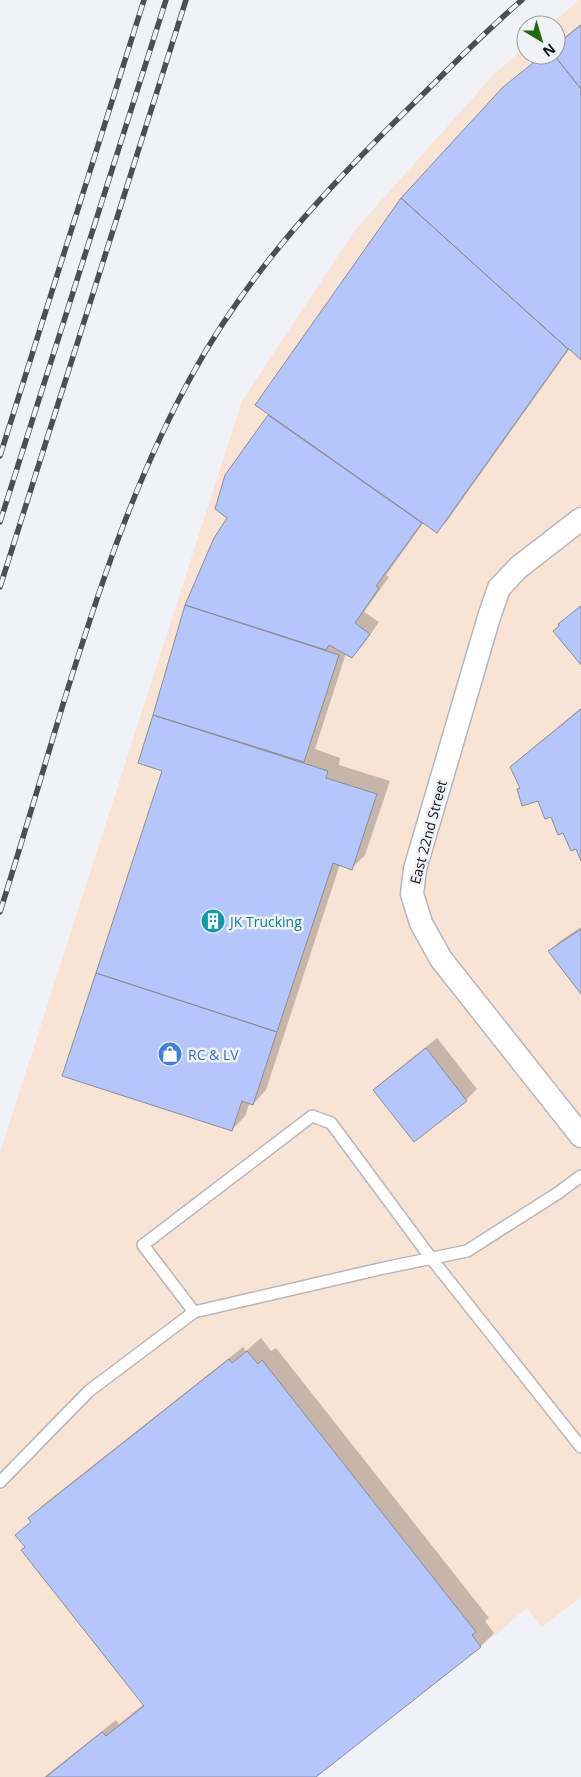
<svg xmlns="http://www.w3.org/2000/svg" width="581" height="1777" font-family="'Open Sans',sans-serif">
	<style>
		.industrial { fill: #f8e4d5 }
		.shadow { fill: #0003 }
		.building { fill: #b4c6fc; stroke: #8c8d92 }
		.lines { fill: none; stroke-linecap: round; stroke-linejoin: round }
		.service-casing { stroke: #b5b7bc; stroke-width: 14 }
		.minor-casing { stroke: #b5b7bc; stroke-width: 25 }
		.service { stroke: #fff; stroke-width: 11 }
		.minor { stroke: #fff; stroke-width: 22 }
		.rail-casing { stroke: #4d4e51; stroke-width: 5.5 }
		.rail { stroke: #f0f2f7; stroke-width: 4; stroke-dasharray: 11; stroke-linecap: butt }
		.labels { text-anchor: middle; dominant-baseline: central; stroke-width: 5; stroke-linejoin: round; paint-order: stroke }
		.street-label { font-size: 14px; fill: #141517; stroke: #f0f2f7 }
		.culture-label { font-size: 14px; fill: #0d838f; stroke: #f0f2f7; text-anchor: start }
		.shop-label { font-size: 14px; fill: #366cbe; stroke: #f0f2f7; text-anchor: start }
	</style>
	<rect width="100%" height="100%" fill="#f0f2f7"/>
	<path class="industrial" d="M579,0H581V1597L542,1627L527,1608L481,1647L316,1777H0V1152L242,401L355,230L494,74L526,46V55H556V25H550Z"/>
	<path class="shadow" d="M581,24V358L570,348L447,521L437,532L424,522L386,575L389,577L364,612L379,622L363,645L352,656L346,653L315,749L340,758L339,765L390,781L365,855L352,868L340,864L266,1090L253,1104L250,1102L245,1116L232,1130L154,716L186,606L215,538L229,517L226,476L504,88L543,55H556V44Z
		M581,605V663L559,624Z
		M581,708V857L577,848L539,799L518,790L521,787L512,767L523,756Z
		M581,927V992L549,951L560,941Z
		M437,1038L477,1089L466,1100L415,1140L375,1090L386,1079Z
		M261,1338L271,1351L276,1348L489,1618L485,1621L494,1633L481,1646L314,1777H44L116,1720L119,1724L144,1704L17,1535L32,1521L30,1518L43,1505L243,1347L246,1351Z"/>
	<path class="building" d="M581,25V89L554,55H556V45Z
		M543,55H554L581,89V360L568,348V349L401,198L503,87Z
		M401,198L568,349L437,533L255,405Z
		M268,415L422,523L376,586L379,588L355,623L370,634L352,658L329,645L326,650L185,605L214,538L227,518L215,509L225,475Z
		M185,605L339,655L304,762L153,715Z
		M581,606V665L553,631L559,626L558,624Z
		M581,709V861L576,849L571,851L563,833L558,835L551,817L545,819L538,801L522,806L517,789L520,788L510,767Z
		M153,715L328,771L326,778L377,794L352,870L333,863L277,1032L96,973L162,771L138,763Z
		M581,929V994L548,951Z
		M96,973L277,1032L253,1105L242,1101L232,1131L62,1076Z
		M426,1048L467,1101L414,1142L373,1090Z
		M247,1351L258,1364L262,1360L476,1632L472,1635L481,1647L316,1777H46L102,1732L106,1736L144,1706L21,1550L25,1547L15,1535L31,1522L28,1518L229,1359L232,1363Z"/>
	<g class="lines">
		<defs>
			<path id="service" d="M194,1312L143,1245L312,1116L331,1123L431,1258L581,1447
				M0,1482L89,1391L194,1312L384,1268L467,1251L558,1193L581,1176"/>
			<path id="minor" d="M581,519L519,567L499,588L489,617L415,869L412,894L421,923L441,959L581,1136"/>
		</defs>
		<use href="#service" class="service-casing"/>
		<use href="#minor" class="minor-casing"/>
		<use href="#service" class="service"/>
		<use href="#minor" class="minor"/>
		<defs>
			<path id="rail" d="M0,456L144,0
				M0,522L166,0
				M0,587L186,0
				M0,912C22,842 43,771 64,701C99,589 135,478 192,375C248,272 329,186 413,104C449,69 483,33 522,0"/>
		</defs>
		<use href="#rail" class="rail-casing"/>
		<use href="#rail" class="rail"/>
	</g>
	<defs>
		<symbol id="building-disc" viewBox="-11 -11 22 22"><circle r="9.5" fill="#0f9aa8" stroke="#f0f2f7"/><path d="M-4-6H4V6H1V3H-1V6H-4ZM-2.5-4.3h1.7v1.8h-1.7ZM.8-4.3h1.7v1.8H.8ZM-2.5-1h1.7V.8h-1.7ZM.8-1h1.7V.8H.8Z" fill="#fff"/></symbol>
		<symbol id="shop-disc" viewBox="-11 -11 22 22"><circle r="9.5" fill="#3f7fe0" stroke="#f0f2f7"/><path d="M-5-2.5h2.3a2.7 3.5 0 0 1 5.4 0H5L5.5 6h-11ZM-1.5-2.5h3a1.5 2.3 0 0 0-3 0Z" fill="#fff"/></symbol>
	</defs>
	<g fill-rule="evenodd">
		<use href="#building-disc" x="199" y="907" width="28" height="28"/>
		<use href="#shop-disc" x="156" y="1040" width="28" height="28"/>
	</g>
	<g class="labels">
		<g class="street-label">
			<text transform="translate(428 832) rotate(-75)">East 22nd Street</text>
		</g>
		<g class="culture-label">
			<text x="230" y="921">JK Trucking</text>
		</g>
		<g class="shop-label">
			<text x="188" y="1054">RC &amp; LV</text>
		</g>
	</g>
	<g transform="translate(541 40) rotate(142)"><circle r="24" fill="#f0f2f7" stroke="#989a9d"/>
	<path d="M0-4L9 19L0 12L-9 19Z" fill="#236c09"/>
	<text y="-8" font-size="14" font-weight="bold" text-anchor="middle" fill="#141517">N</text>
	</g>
</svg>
